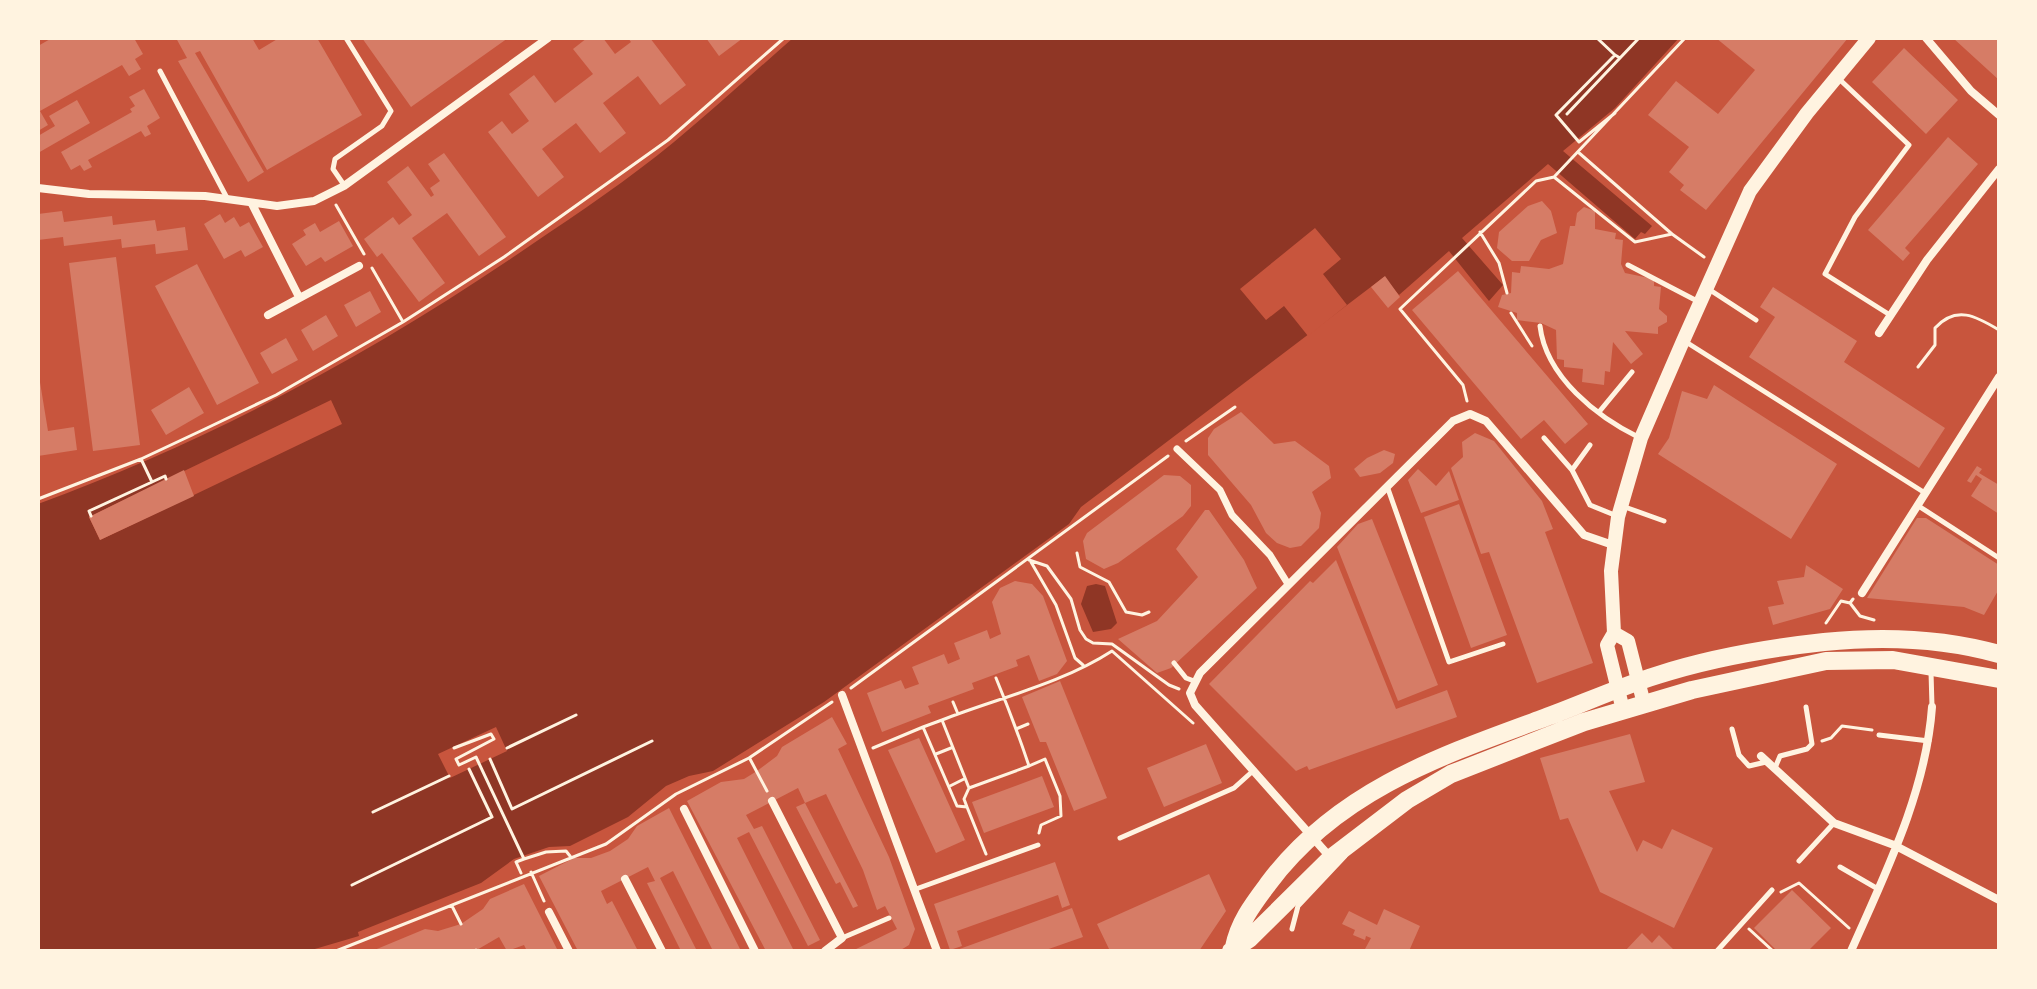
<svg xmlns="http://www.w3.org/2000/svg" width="2037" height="989" font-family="Poppins,sans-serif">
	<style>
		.water { fill: #8f3625 }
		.pier { fill: #c8553d }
		.building { fill: #d67c66 }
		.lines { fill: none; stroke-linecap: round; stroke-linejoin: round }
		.path { stroke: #fff3e0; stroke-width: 3 }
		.service { stroke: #fff3e0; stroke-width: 5 }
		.pedestrian { stroke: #fff3e0; stroke-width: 7 }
		.minor { stroke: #fff3e0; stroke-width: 8 }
		.secondary { stroke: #fff3e0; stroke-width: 14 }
		.trunk { stroke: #fff3e0; stroke-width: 18 }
	</style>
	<rect width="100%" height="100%" fill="#c8553d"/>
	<path class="water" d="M793,38H1679L1615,108L1563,151L1652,226L1645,234L1641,232L1635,239L1548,164L1462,238L1503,285L1489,301L1449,251L1399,295L1384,277L1081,507L1069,524L824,702L713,771L689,776L666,786L628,817L570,846L549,847L514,859L481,883L358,932L359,936L308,951H38V504C214,439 377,351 531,245C580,212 629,179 674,142C715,108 753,73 793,38Z
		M1096,584L1105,586L1117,623L1111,629L1093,632L1081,604L1087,586Z"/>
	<path class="pier" d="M1315,228L1341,259L1323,274L1347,305L1308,336L1284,306L1266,320L1240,289Z
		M331,400L342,424L100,540L89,517Z
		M496,727L507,751L450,778L438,754Z"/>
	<path class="building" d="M52,38H134L143,54L135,59L141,69L129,76L122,65L40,111L48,125L38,131V46Z
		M176,38H252L259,50L279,38H317L362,115L267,170L200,51L195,53L264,172L248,182L178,61L187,58Z
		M362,38H508L411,107Z
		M587,38H603L615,54L631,42L628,38H650L686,85L660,105L638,76L603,103L626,133L600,153L576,123L542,149L564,177L538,197L488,132L502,121L512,134L529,121L509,94L534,75L555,103L593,74L573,49Z
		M706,38H743L719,56Z
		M1716,38H1848L1706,210L1680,190L1684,185L1669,172L1689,147L1648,115L1676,81L1718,114L1755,70Z
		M1953,38H1999V80Z
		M1904,48L1958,100L1926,134L1872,82Z
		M144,89L160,118L147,126L151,134L145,137L141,131L88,160L92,167L84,171L80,165L71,170L61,152L132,112L130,109L135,106L129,97Z
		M77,100L90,123L38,153V136L55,126L49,116Z
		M1948,137L1978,164L1905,248L1910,253L1903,261L1868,230Z
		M444,153L506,237L479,256L447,213L412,238L445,283L419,302L382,253L377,257L364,239L393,217L399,225L412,215L387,182L408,166L431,197L434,195L430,188L440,181L428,164Z
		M1542,201L1551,211L1557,233L1541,240L1529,261H1512L1497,248L1499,232L1528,206Z
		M1584,207L1595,211V229L1616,233L1615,239L1623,240L1621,264L1625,273L1654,279V286L1661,287L1659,309L1667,316V322L1658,327V334L1625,331L1643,354L1631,364L1613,342L1610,372L1605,371L1604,385L1582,382L1583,369L1564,367V360L1557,359L1556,330L1541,323L1517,320V313L1498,307L1502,295L1511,293L1512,272L1520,273L1521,266L1549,269L1563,264L1570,226H1575L1577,213Z
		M62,211L64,222L112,216L113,225L155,220L157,231L185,227L188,250L156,254L155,244L122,248L121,239L64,246L63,237L38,240V214Z
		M220,214L225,223L234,217L240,227L249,222L263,247L245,257L241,250L224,259L204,224Z
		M339,221L353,246L325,262L321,257L306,266L292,244L306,235L303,230L315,223L320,232Z
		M116,257L140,445L93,451L69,263Z
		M197,264L259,383L217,405L155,286Z
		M1458,271L1588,424L1565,444L1544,420L1521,439L1412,310Z
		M1385,276L1400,297L1388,308L1371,287Z
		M1773,287L1857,341L1844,362L1945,428L1919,468L1749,357L1775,317L1760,307Z
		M370,291L381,312L356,327L344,305Z
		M326,315L338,336L313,351L301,330Z
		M286,338L298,360L272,374L260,353Z
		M38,370L48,431L74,427L77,450L38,456Z
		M1714,385L1837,464L1791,539L1658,454L1669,438L1682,391L1707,399Z
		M189,387L204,413L166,435L151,410Z
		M1241,412L1274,444L1295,441L1329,466L1331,478L1312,492L1321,513L1319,528L1301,546L1290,548L1277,543L1266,533L1251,505L1208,455V438L1214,429Z
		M1475,433L1494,441L1542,501L1553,529L1545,532L1593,663L1537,683L1489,552L1481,554L1451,468L1463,457L1462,442Z
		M1384,450L1395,454L1393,463L1380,473L1360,477L1354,469L1367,458Z
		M1977,466L1982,469L1979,473L1999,485V514L1971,496L1982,479L1976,475L1971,483L1967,481Z
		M1418,469L1436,486L1449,471L1459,500L1421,513L1408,480Z
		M184,470L194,496L100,540L89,517Z
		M1164,475L1180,476L1191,485V506L1183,516L1118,563L1104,569L1086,559L1083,541L1087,533Z
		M1459,504L1507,635L1471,648L1424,517Z
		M1205,510H1209L1244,560L1257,588L1171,668L1157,673L1118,639L1157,621L1198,577L1176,549Z
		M1917,518H1926L1999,565V589L1984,615L1964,607L1867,598Z
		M1372,519L1438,685L1398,701L1337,547L1358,524Z
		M1336,560L1396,709L1447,690L1457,717L1309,770L1307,766L1296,771L1209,684L1310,581L1313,583Z
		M1806,565L1843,589L1830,609L1773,625L1768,607L1784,604L1777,581L1804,577Z
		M1015,581L1032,584L1043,596L1067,661L1057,674L1039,681L1029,655L1016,660L1018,666L972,683L974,689L928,706L931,713L882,732L867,693L901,680L905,689L919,684L912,667L944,654L948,664L960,659L954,643L987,630L990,639L1001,634L992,602L1000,588Z
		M1060,681L1107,798L1074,811L1046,742H1040L1022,697Z
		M832,717L847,744L838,749L889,857L915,929L909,945L899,951H852L897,929L885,906L877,910L863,870L826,794L805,803L858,906L853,908L840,882L836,884L796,807L805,803L798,788L746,815L754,829L762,826L820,940L808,946L749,832L737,838L794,951H766L687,801L721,782L744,779L757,771L777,756L782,747Z
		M1630,734L1645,782L1609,791L1637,852L1643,840L1662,849L1672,829L1713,848L1674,928L1600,892L1568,818L1560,820L1540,758Z
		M919,738L965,840L936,853L888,750Z
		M1206,744L1222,783L1164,807L1147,768Z
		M1042,776L1054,807L984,833L972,802Z
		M669,808L741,951H713L673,871L660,878L697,951H681L647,883L655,881L648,867L601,891L607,904L612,901L638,951H578L539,876L574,858H591L610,851L628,839L637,826Z
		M1055,862L1070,905L1062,908L1058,895L957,931L962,946L950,950L934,904Z
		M1209,874L1226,911L1199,951H1110L1097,924Z
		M524,884L558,951H527L524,945L507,951L499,937L475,951H372L425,929L438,931L461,924L483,909L490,899Z
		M1792,890L1831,928L1808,951H1777L1754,928Z
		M1072,908L1083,937L1043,951H954Z
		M1384,909L1420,926L1409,951H1370L1365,949L1371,938L1366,936L1365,940L1353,935L1355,930L1342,924L1349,911L1377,925Z
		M1642,933L1652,943L1659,935L1673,949L1625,951Z"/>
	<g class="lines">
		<path class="path" d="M1597,38L1615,55
			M1615,113L1579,142L1556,115L1615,55L1620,58L1639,38
			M1567,114L1620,58
			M1578,152L1672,234L1704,257
			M1554,177L1635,242L1672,234
			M336,205L364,254
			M1480,232L1499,263L1507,293
			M372,268L403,322
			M1511,313L1532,346
			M1918,367L1935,345V328C1956,305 1976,316 1999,330
			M1467,401L1463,385L1400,309L1536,181L1554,177L1685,38
			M1186,441L1235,407
			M152,482L165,476L166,479
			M38,499L141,459L207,428L276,395L403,322L504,257L668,140L784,38
			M91,516L89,511L152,482L141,459
			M1077,553L1080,567L1109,582L1126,612L1142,615L1149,612
			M1029,560L1047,566L1071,599L1080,630L1086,639L1093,643L1112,644L1169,685L1179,689
			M1031,562L1056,605L1075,658L1083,665
			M1853,599L1850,603L1860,616L1874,620
			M1826,623L1841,601L1850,603
			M996,678C1008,707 1019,736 1029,766L969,788L942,720C998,698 1061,684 1112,651L1193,723
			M851,688L1168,456
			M953,702L958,714
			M923,727L942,720
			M1016,729L1028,724
			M1822,741L1831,738L1842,726L1872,730
			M454,748L491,734L494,739L456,759L459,765L476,757L524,859L546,852L566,851L570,856
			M507,748L576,715
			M873,748L923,727L957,806L967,807L986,854
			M936,754L951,748
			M490,759L512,809L652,741
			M750,759L767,791
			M1029,766L1045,759L1060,796L1061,816L1041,825L1039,833
			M950,786L964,779
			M967,807L964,799L969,788
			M373,812L449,776
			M531,872L544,901
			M521,873L516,862L524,859
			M352,885L492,817L469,769
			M1781,892L1799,883L1849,928
			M452,906L461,924
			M1749,929L1773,951
			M476,950L477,951
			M336,951L606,844L676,794L749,758L832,702"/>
		<path class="service" d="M160,71L227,198
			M1837,77L1909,145L1855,217L1825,274L1890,315
			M344,185L333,169L335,159L382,126L391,111L346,38
			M1628,265L1699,302
			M1710,290L1756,320
			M1540,326C1546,377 1597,417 1640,438
			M1686,342L1925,493
			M1599,412L1632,372
			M1544,438L1572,470L1590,505L1617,516
			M1572,470L1590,445
			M1387,486L1449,662L1503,644
			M1917,505L1999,558
			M1622,506L1664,521
			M1174,663L1186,678L1194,681
			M1931,672L1932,706
			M1732,729L1739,755L1749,766L1766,762
			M1879,735L1929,741
			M1775,768L1780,756L1807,749L1812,744L1806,707
			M1120,838L1234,788L1254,770
			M1799,861L1834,823
			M1840,867L1878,889
			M916,889L1038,845
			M1292,929L1298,906L1345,856
			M842,938L889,918
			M1717,951L1772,890"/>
		<path class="pedestrian" d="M1177,449L1220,490L1232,515L1270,555L1288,584"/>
		<path class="minor" d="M1926,38L1971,91L1999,115
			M38,188L89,194L205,196L277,206L314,201L344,186L548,38
			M252,204L299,297
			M268,315L359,266
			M1879,333L1927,260L1999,169
			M1862,593L1999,377
			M842,695L937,951
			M1761,756L1834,823L1894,845L1999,900
			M772,801L842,938L825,951
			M684,809L755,951
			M1330,857L1195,705L1190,693L1200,673L1453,421L1470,414L1486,421L1584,535L1613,545
			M625,879L662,951
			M549,912L569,951
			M1851,951C1885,874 1926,792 1932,707"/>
		<path class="secondary" d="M1614,633L1628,641L1644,704
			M1623,710L1607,645L1614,633L1611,571L1618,517L1641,438L1683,341L1750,191L1807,113L1869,38"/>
		<path class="trunk" d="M1234,947C1239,922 1253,904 1268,884C1337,791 1440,756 1544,718C1582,704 1619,687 1658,675C1711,658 1769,648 1824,642C1883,636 1942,638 1999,654
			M1231,951L1249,939L1331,858L1407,800L1451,774L1584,722L1692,690L1826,661L1893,660L1999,679"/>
	</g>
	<rect width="2037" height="989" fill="none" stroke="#fff3e0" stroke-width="80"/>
</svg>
